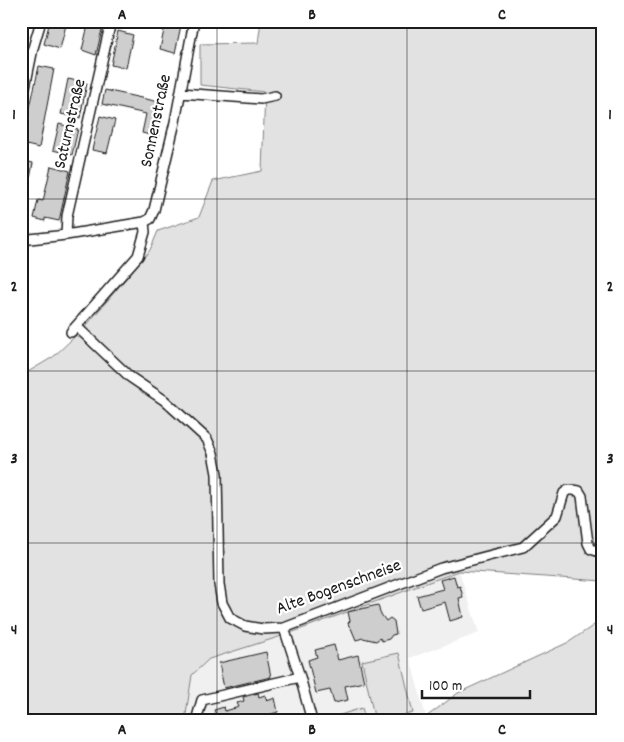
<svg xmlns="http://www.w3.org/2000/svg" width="624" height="742" font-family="Dekko,sans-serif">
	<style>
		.built { fill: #f0f0f0 }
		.green { fill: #e2e2e2; stroke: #7f7f7f }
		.building { fill: #cecece; stroke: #1c1c1c }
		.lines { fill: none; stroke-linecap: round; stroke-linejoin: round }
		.minor-casing { stroke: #1c1c1c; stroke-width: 12 }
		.minor { stroke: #fff; stroke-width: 9 }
		.grid { fill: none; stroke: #1c1c1c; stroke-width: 1; stroke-opacity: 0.55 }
		.labels { text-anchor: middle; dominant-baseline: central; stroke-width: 4.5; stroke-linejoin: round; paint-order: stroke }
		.street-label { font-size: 18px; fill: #1c1c1c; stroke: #fff }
		.neatline { fill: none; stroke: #1c1c1c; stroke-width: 2 }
		.grid-label { font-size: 16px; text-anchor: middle; font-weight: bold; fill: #1c1c1c }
	</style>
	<rect width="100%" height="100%" fill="#fff"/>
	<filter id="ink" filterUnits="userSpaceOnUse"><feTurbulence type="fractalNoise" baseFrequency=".02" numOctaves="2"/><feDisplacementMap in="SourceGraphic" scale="10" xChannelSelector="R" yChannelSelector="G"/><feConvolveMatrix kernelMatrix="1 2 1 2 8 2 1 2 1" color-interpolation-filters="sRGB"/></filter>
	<g filter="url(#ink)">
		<path class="built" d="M459,571L479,633L410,658L426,717L418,721H185L192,675L209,659L285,635Z"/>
		<path class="green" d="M261,21H603V338L599,339L603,350V581L459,571L285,635L209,659L192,675L185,721H21V376L53,357L85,327L150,250L158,231L199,217L213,181L262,171L265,92L200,85V44L258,43Z
			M603,619V721H418L426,717L458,693L569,642Z
			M399,653L413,713L375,721L362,661Z
			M362,708L366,721H321Z"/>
		<path class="building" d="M50,21H67L60,49L44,44Z
			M89,21H104L96,55L82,50Z
			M137,21H182L175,53L160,49L164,30L137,24Z
			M118,31L133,35L126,68L111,65Z
			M39,66L54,69L39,148L22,144Z
			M68,79L87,83L80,118L61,114Z
			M105,90L164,103L158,131H159L158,137L142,133L146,114L102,104Z
			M100,116L115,120L107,153L92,150Z
			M59,124L78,129L72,155L53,150Z
			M21,160L33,163L24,210L21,209Z
			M51,166L70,171L59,221L45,218V221L34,218L38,200L43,201Z
			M454,576L457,587L460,586L463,597L459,598L463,617L450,621L445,602L421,609L417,596L443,589L440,580Z
			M378,605L380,613L386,621L390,618L394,621L396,634L392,635L389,639L382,641L380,638L376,641L363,638L356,640L351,628L349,626L348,623L350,621L348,612Z
			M334,645L338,660L358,655L364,682L345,686L348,700L334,703L330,690L316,693L308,660L317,657L315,650Z
			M266,652L271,677L224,688L219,663Z
			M258,693L259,697L265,695L267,701L275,698L278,712L248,721H219L214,710L224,707L225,711L239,707L237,703L244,701L243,697Z"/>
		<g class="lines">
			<defs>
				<path id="minor" d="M181,93L261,99L275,96
					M21,107L33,48L41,21
					M66,235L67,216L111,21
					M21,240L66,235L144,222L150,219L154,210L175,122L194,21
					M76,326L130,377L164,400L207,439L213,453L217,474L219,584L222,603L230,618L245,626L263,629L284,628L441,568L523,547L557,516L564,493L568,490H573L579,491L582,496L588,543L591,549L603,553
					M71,332L138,256L145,232L144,222
					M284,628L300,677L312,721
					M196,721L202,700L300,677"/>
			</defs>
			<use href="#minor" class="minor-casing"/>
			<use href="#minor" class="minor"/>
		</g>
	</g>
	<path class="grid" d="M217,21V721M407,21V721M21,199H603M21,371H603M21,543H603"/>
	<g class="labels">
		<g class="street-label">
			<text transform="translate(157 121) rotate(-78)">Sonnenstraße</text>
			<text transform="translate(71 124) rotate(-77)">Saturnstraße</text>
			<text transform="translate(339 588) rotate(-20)">Alte Bogenschneise</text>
		</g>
	</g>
	<rect width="624" height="742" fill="none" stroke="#fff" stroke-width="55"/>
	<path d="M422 690v8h108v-8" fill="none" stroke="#1c1c1c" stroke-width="2.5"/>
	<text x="429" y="690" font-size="15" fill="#1c1c1c" stroke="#ffffff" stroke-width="4" paint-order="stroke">100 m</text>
	<rect x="28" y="28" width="568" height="686" class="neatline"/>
	<g class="grid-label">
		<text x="122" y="19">A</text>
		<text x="312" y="19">B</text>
		<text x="502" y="19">C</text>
		<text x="14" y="119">1</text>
		<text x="610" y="119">1</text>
		<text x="14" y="291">2</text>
		<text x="610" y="291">2</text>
		<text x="14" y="463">3</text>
		<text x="610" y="463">3</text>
		<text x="14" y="634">4</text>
		<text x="610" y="634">4</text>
		<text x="122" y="734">A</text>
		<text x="312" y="734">B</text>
		<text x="502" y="734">C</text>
	</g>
</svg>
